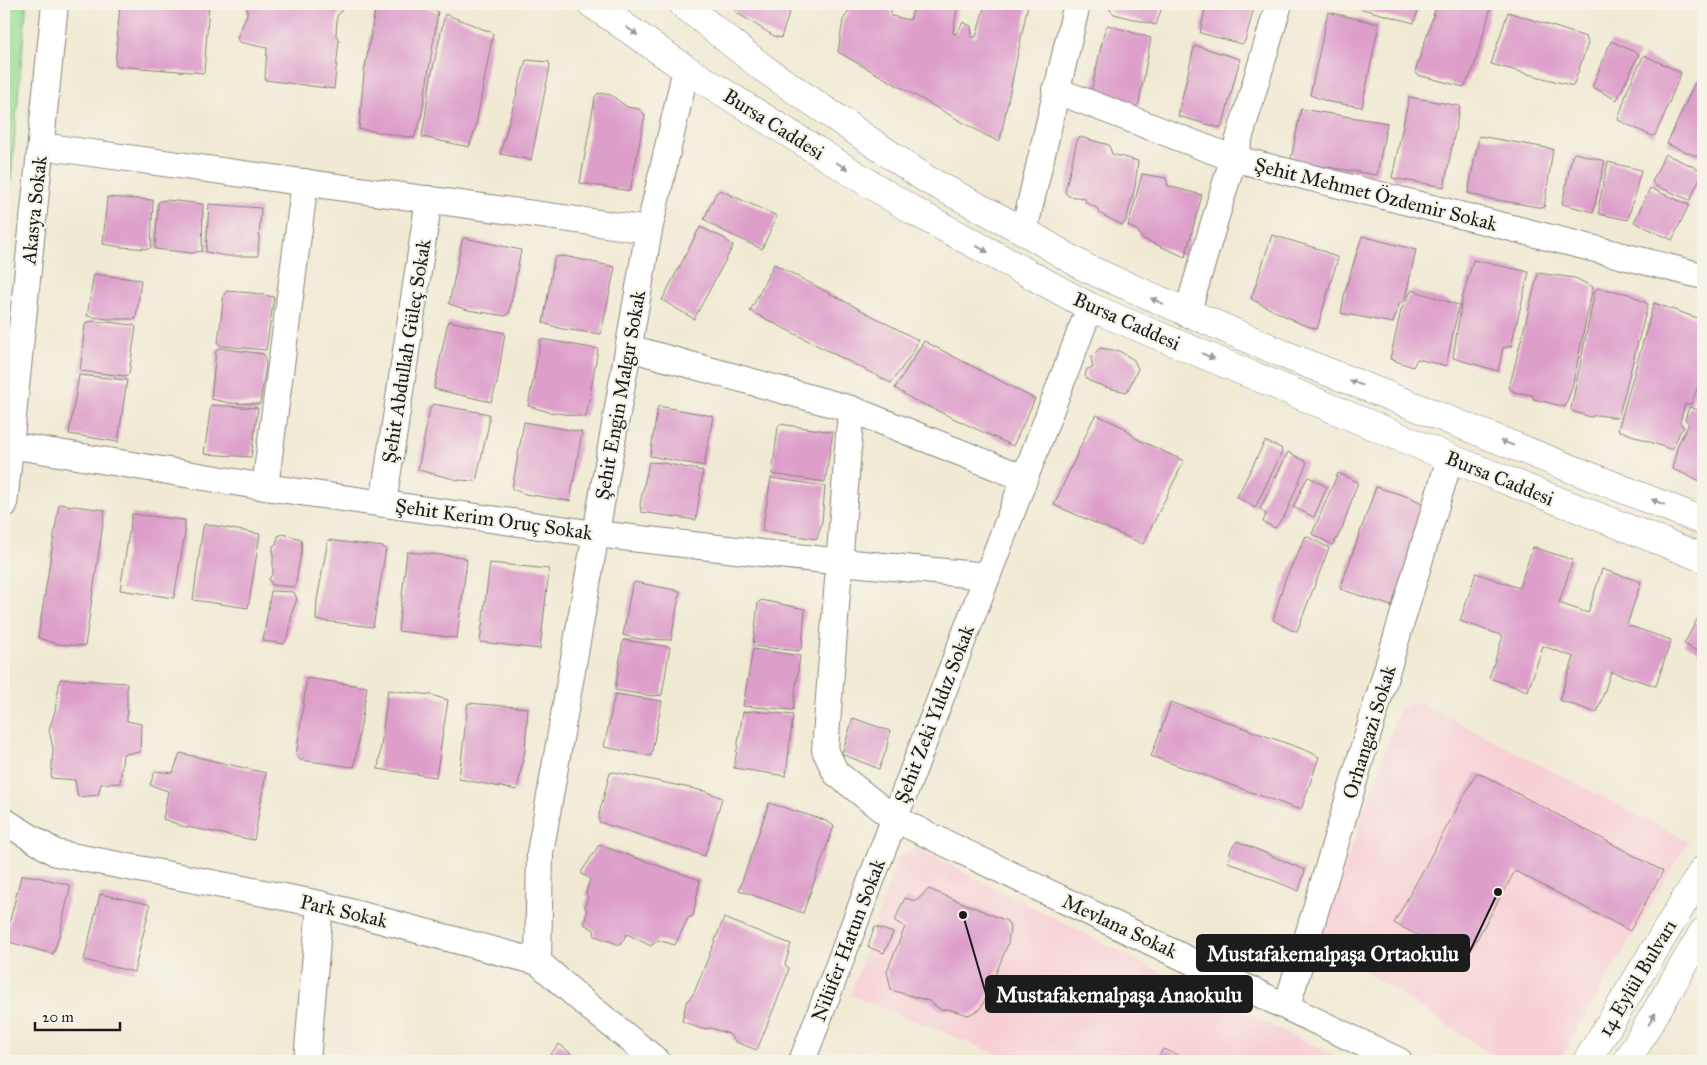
<svg xmlns="http://www.w3.org/2000/svg" width="1707" height="1065" font-family="'IM FELL Great Primer',serif">
	<style>
		.built { fill: #f7cfd5 }
		.green { fill: #99dd95; stroke: #5a7c58 }
		.building { fill: #dd9fca }
		.lines { fill: none; stroke-linecap: round; stroke-linejoin: round }
		.minor-casing { stroke: #868378; stroke-width: 28 }
		.primary-casing { stroke: #868378; stroke-width: 29 }
		.minor { stroke: #fff; stroke-width: 26 }
		.primary { stroke: #fff; stroke-width: 28 }
		.oneway { fill: #999 }
		.labels { text-anchor: middle; dominant-baseline: central; stroke-width: 4.5; stroke-linejoin: round; paint-order: stroke }
		.street-label { font-size: 20px; fill: #1c1c1c; stroke: #f7f3e8 }
		.leader { fill: none; stroke: #1c1c1c; stroke-width: 2 }
		.callout-dot { fill: #1c1c1c; stroke: #f7f3e8; stroke-width: 2 }
		.callout { fill: #1c1c1c; stroke: #1c1c1c; stroke-width: 2 }
		.callout-label { font-size: 21px; text-anchor: middle; font-weight: bold; fill: #fff }
	</style>
	<rect width="100%" height="100%" fill="#f7f3e8"/>
	<filter id="ink" filterUnits="userSpaceOnUse"><feTurbulence type="fractalNoise" baseFrequency=".02" numOctaves="2"/><feDisplacementMap in="SourceGraphic" scale="10" xChannelSelector="R" yChannelSelector="G"/><feConvolveMatrix kernelMatrix="1 2 1 2 8 2 1 2 1" color-interpolation-filters="sRGB"/></filter>
	<filter id="wash" filterUnits="userSpaceOnUse"><feTurbulence type="fractalNoise" baseFrequency=".0096" numOctaves="4" result="noise"/><feDisplacementMap in="SourceGraphic" scale="20" xChannelSelector="R" yChannelSelector="G"/><feGaussianBlur stdDeviation="1.12" result="paint"/><feColorMatrix in="noise" values="0 0 0 0 0 0 0 0 0 0 0 0 0 0 0 0 0 1.4 0 .05"/><feComposite in="paint" operator="in"/></filter>
	<g filter="url(#wash)">
		<rect width="100%" height="100%" fill="#f0ead4"/>
		<path class="built" d="M1419,702L1688,841L1559,1061H1502L1320,942L1399,709Z
			M917,848L1162,973L1346,1061H1014L850,995L898,857Z"/>
		<path class="green" d="M4,4H26V9L4,256Z"/>
		<g id="blocks">
			<path class="building" d="M120,4H209L204,73L115,66Z
				M247,4H343L342,10L337,16L336,35L339,40L334,89L265,80L267,48L239,42L237,38L247,14Z
				M376,4H412L438,12L421,119L414,138L359,129L364,73Z
				M731,4H792L781,38L774,36L737,13Z
				M844,4H891V16L910,20L915,4H958L953,33L956,34L963,22L971,26L972,37H976L985,4H1028L1000,140L998,141L987,136L838,52L843,20L849,11Z
				M1111,4H1163L1156,25L1114,14L1110,10Z
				M1206,4H1255L1245,41L1242,44L1200,33Z
				M1344,4H1420L1414,23Z
				M1437,4H1483L1491,7L1473,70L1464,87L1418,75L1415,72Z
				M1328,12L1379,24L1362,107L1329,102L1310,95Z
				M1508,12L1586,37L1588,43L1573,86L1491,64Z
				M445,14L493,33L475,130L469,147L422,137L431,77Z
				M1108,25L1151,38L1139,103L1134,110L1090,96L1105,29Z
				M1611,41L1639,54L1617,100L1592,87Z
				M1197,46L1240,59L1224,120L1220,128L1178,116L1194,47Z
				M1644,55L1681,73L1662,120L1655,135L1652,136L1618,120L1628,88Z
				M526,60L549,62L550,66L531,160L500,154Z
				M1696,80L1703,82V159L1667,144Z
				M598,93L611,95L627,107L639,109L645,115L630,191L580,183L595,97Z
				M1409,97L1460,106L1444,187L1392,178Z
				M1301,109L1387,123L1377,175L1309,164L1291,159Z
				M1479,136L1553,149L1544,208L1485,198L1468,193Z
				M1080,137L1109,145L1112,154L1138,161L1135,187L1126,221L1122,225L1099,213L1097,208L1086,203L1085,198L1068,196L1065,192L1077,140Z
				M1575,153L1605,161L1593,212L1562,204L1572,156Z
				M1665,154L1703,171L1690,200L1656,186L1652,182Z
				M1608,162L1641,170L1628,220L1599,214V204Z
				M1142,174L1166,178L1168,186L1202,195L1185,257L1141,238L1138,231L1128,226Z
				M1650,188L1689,205L1672,240L1634,222Z
				M720,190L777,216L762,249L719,229L704,219L716,193Z
				M107,197L153,200L151,247L149,249L121,247L103,244Z
				M167,200L203,204L202,251L192,253L155,249L158,203L160,201Z
				M209,204L261,208L258,256H226L206,252Z
				M700,227L724,238L733,246L694,319L662,300Z
				M1272,235L1319,249L1338,258L1317,329L1301,324L1251,299Z
				M1362,236L1416,250L1405,299L1399,305L1393,323L1341,313L1345,291Z
				M464,238L521,250L509,313L506,316L468,310L449,304L462,241Z
				M564,256L615,267L601,334L562,329L543,323L554,260L556,257Z
				M1473,260L1529,272L1511,346L1503,348L1498,371L1453,358L1462,299Z
				M774,264L918,340L913,352L891,383L750,311Z
				M1538,273L1575,278L1593,287L1572,388L1565,407L1534,399L1532,395L1514,392L1509,388Z
				M94,274L141,280L136,319H107L87,316Z
				M1598,288L1629,294L1648,304L1618,418L1598,415L1590,417L1572,411L1571,409L1595,291Z
				M1412,290L1459,305L1446,366L1417,359L1413,367L1390,359L1401,310Z
				M227,291L253,293L274,297L266,350L221,346L218,343L224,294Z
				M1654,303L1703,320V374L1691,404H1685L1680,422L1684,428L1680,432L1672,450L1618,430Z
				M95,321L134,325L136,327L129,374L125,376L80,371L85,324L87,322Z
				M448,321L505,333L497,383L491,402L434,389Z
				M541,339L598,349L586,417L549,412L528,406Z
				M924,341L1035,399L1013,446L912,399L895,388Z
				M219,348L264,354L266,365L260,404L230,403L211,399L216,351Z
				M1100,348L1119,351L1134,360L1138,369L1127,392L1108,388L1089,381L1085,376L1087,369L1093,368L1091,357Z
				M79,375L127,380L118,442L69,434Z
				M433,404L489,414V423L476,481L458,480L418,470L430,408Z
				M1703,404V482L1672,469L1678,444L1689,424L1685,419L1689,407L1698,410Z
				M211,405L258,408L251,457L204,454Z
				M658,406L713,416L704,466L650,456Z
				M1097,415L1125,428L1135,438L1184,461L1143,544L1054,505L1093,419Z
				M524,422L582,432L570,501L525,494L512,489Z
				M780,424L833,432L825,482L772,474L778,427Z
				M1265,441L1281,448L1282,452L1255,508L1237,497Z
				M1288,452L1307,462L1286,513L1275,528L1263,522L1266,514L1260,509Z
				M649,462L664,463L703,471L696,520L641,512L640,504Z
				M1338,473L1358,482L1342,529L1333,545L1312,534Z
				M1309,477L1327,487L1314,517L1293,507L1307,478Z
				M771,478L825,486L822,521L817,539L762,531Z
				M1376,487L1412,498L1430,508L1397,608L1340,589Z
				M59,504L105,510L85,646L57,644L38,638Z
				M132,514L185,520V533L174,598L120,590Z
				M205,524L260,534L248,608L193,600L203,527Z
				M283,534L301,539L302,548L295,587L272,585L269,579L273,573V546L276,544L278,536Z
				M1306,536L1329,548L1297,631L1291,630L1273,620L1285,580Z
				M328,540L383,547L386,549L373,627L316,620L317,600Z
				M1533,547L1573,560L1559,603L1588,613L1602,569L1641,582L1627,625L1671,640L1656,686L1611,672L1597,713L1559,700L1574,657L1543,646L1528,691L1489,678L1503,636L1460,621L1476,573L1519,588Z
				M407,552L463,557L467,560L457,638L398,631Z
				M490,563L549,569L540,649L480,642Z
				M635,582L680,591L671,640L640,639L623,635L632,585Z
				M271,591L294,592L297,599L292,612L289,634L284,644L263,641Z
				M761,600L805,609L802,647L799,651L753,646L758,603Z
				M1698,618L1703,620V654L1684,644Z
				M623,640L670,647L662,695L653,696L615,690Z
				M753,649L800,656L793,710L743,706Z
				M307,678L367,687L354,767L300,760L296,756Z
				M60,679L127,683V721L141,724L140,752L123,754L120,783L101,784L98,795L78,797L75,780L51,778L53,748L49,730L55,711Z
				M388,690L431,695L448,700L436,777L378,769Z
				M615,694L662,701L651,756L604,747Z
				M1171,702L1308,751L1319,757L1302,807L1300,809L1292,807L1151,756Z
				M468,703L528,708L525,750L517,790L459,779Z
				M753,711L793,715L786,776L734,768L743,712Z
				M853,718L890,731L886,751L879,769L842,754Z
				M180,753L266,773L254,840L182,826L163,819L168,791L150,785L155,771L173,773Z
				M614,772L704,791L722,798L705,856L599,822V814L610,773Z
				M1477,772L1663,871L1630,931L1515,871L1465,960L1394,923Z
				M769,803L824,820L834,826L803,913L739,890Z
				M1237,841L1305,870L1299,891L1228,862L1231,849Z
				M599,845L700,880L693,916L688,918L675,945L658,940L651,946L627,934L620,945L595,936L594,930L584,924L587,912L585,906L588,897L586,893L590,879L582,874V871Z
				M21,876H33L69,885L70,888L60,933L53,954L5,941Z
				M929,889L1007,921L1010,927L1008,944L983,1004L979,1010L968,1015L948,1009L941,1010L929,1001L891,990L887,971L905,927L895,921L899,910L905,898L916,901Z
				M100,894L148,904L150,906L134,972L84,960Z
				M724,918L791,944L785,965L789,968L786,978L757,1050L736,1042L729,1034L711,1028L701,1029L682,1021L686,1003L694,993Z
				M876,927L893,933L884,953L868,947L874,928Z
				M559,1044L578,1059L581,1061H545Z
				M1163,1049L1193,1061H1156Z"/>
		</g>
	</g>
	<g filter="url(#ink)">
		<use href="#blocks" fill-opacity="0" stroke="#868378" stroke-width="1"/>
		<g class="lines">
			<defs>
				<path id="minor" d="M1055,90L1232,158L1703,276
					M41,146L649,230
					M1024,231L1077,4
					M1187,314L1279,4
					M629,348L851,409L1024,478
					M851,409L825,750L836,773L893,818L1399,1061
					M4,444L265,487L596,534L841,562L987,576
					M265,487L305,182
					M383,504L429,199
					M4,505L55,4
					M4,821L56,853L320,904L538,962L586,1004L657,1061
					M538,962L540,853L649,230L686,69
					M1287,1006L1450,458
					M307,1061L320,904
					M802,1061L1090,307"/>
				<path id="primary" d="M592,4L686,69L912,210L1090,307L1450,458L1703,558
					M683,4L763,68L926,179L1024,231L1086,268L1288,356L1703,521
					M1587,1061L1703,870
					M1627,1061L1703,932"/>
			</defs>
			<use href="#minor" class="minor-casing"/>
			<use href="#primary" class="primary-casing"/>
			<use href="#minor" class="minor"/>
			<use href="#primary" class="primary"/>
		</g>
		<defs><path id="oneway-solid" d="M-6-.8H1V-3.2L6.5 0L1 3.2V.8H-6Z" transform="scale(1.25)"/></defs>
		<g class="oneway">
			<use href="#oneway-solid" transform="translate(632 31) rotate(35)"/>
			<use href="#oneway-solid" transform="translate(842 166) rotate(32)"/>
			<use href="#oneway-solid" transform="translate(982 249) rotate(29)"/>
			<use href="#oneway-solid" transform="translate(1157 301) rotate(-156)"/>
			<use href="#oneway-solid" transform="translate(1208 356) rotate(23)"/>
			<use href="#oneway-solid" transform="translate(1356 383) rotate(-159)"/>
			<use href="#oneway-solid" transform="translate(1507 443) rotate(-159)"/>
			<use href="#oneway-solid" transform="translate(1658 502) rotate(-158)"/>
			<use href="#oneway-solid" transform="translate(1652 1019) rotate(-59)"/>
		</g>
	</g>
	<g class="labels">
		<g class="street-label">
			<text transform="translate(774 124) rotate(32)">Bursa Caddesi</text>
			<text transform="translate(1376 194) rotate(14)">Şehit Mehmet Özdemir Sokak</text>
			<text transform="translate(34 210) rotate(-84)">Akasya Sokak</text>
			<text transform="translate(1127 321) rotate(24)">Bursa Caddesi</text>
			<text transform="translate(406 351) rotate(-81)">Şehit Abdullah Güleç Sokak</text>
			<text transform="translate(620 395) rotate(-80)">Şehit Engin Malgır Sokak</text>
			<text transform="translate(1500 478) rotate(22)">Bursa Caddesi</text>
			<text transform="translate(494 519) rotate(8)">Şehit Kerim Oruç Sokak</text>
			<text transform="translate(934 714) rotate(-69)">Şehit Zeki Yıldız Sokak</text>
			<text transform="translate(1369 732) rotate(-73)">Orhangazi Sokak</text>
			<text transform="translate(344 911) rotate(13)">Park Sokak</text>
			<text transform="translate(1120 926) rotate(25)">Mevlana Sokak</text>
			<text transform="translate(848 940) rotate(-69)">Nilüfer Hatun Sokak</text>
			<text transform="translate(1637 978) rotate(-59)">14 Eylül Bulvarı</text>
		</g>
	</g>
	<path class="leader" d="M1498 892L1469 953M963 915L986 994"/>
	<g class="callout-dot">
		<circle cx="1498" cy="892" r="5"/>
		<circle cx="963" cy="915" r="5"/>
	</g>
	<g class="callout">
		<rect x="1197" y="935" width="272" height="36" rx="5"/>
		<rect x="986" y="976" width="266" height="36" rx="5"/>
	</g>
	<g class="callout-label">
		<text x="1333" y="961">Mustafakemalpaşa Ortaokulu</text>
		<text x="1119" y="1002">Mustafakemalpaşa Anaokulu</text>
	</g>
	<rect width="1707" height="1065" fill="none" stroke="#f7f3e8" stroke-width="20"/>
	<path d="M35 1022v8h85v-8" fill="none" stroke="#1c1c1c" stroke-width="2.5"/>
	<text x="42" y="1022" font-size="15" fill="#1c1c1c" stroke="#f7f3e8" stroke-width="4" paint-order="stroke">20 m</text>
</svg>
